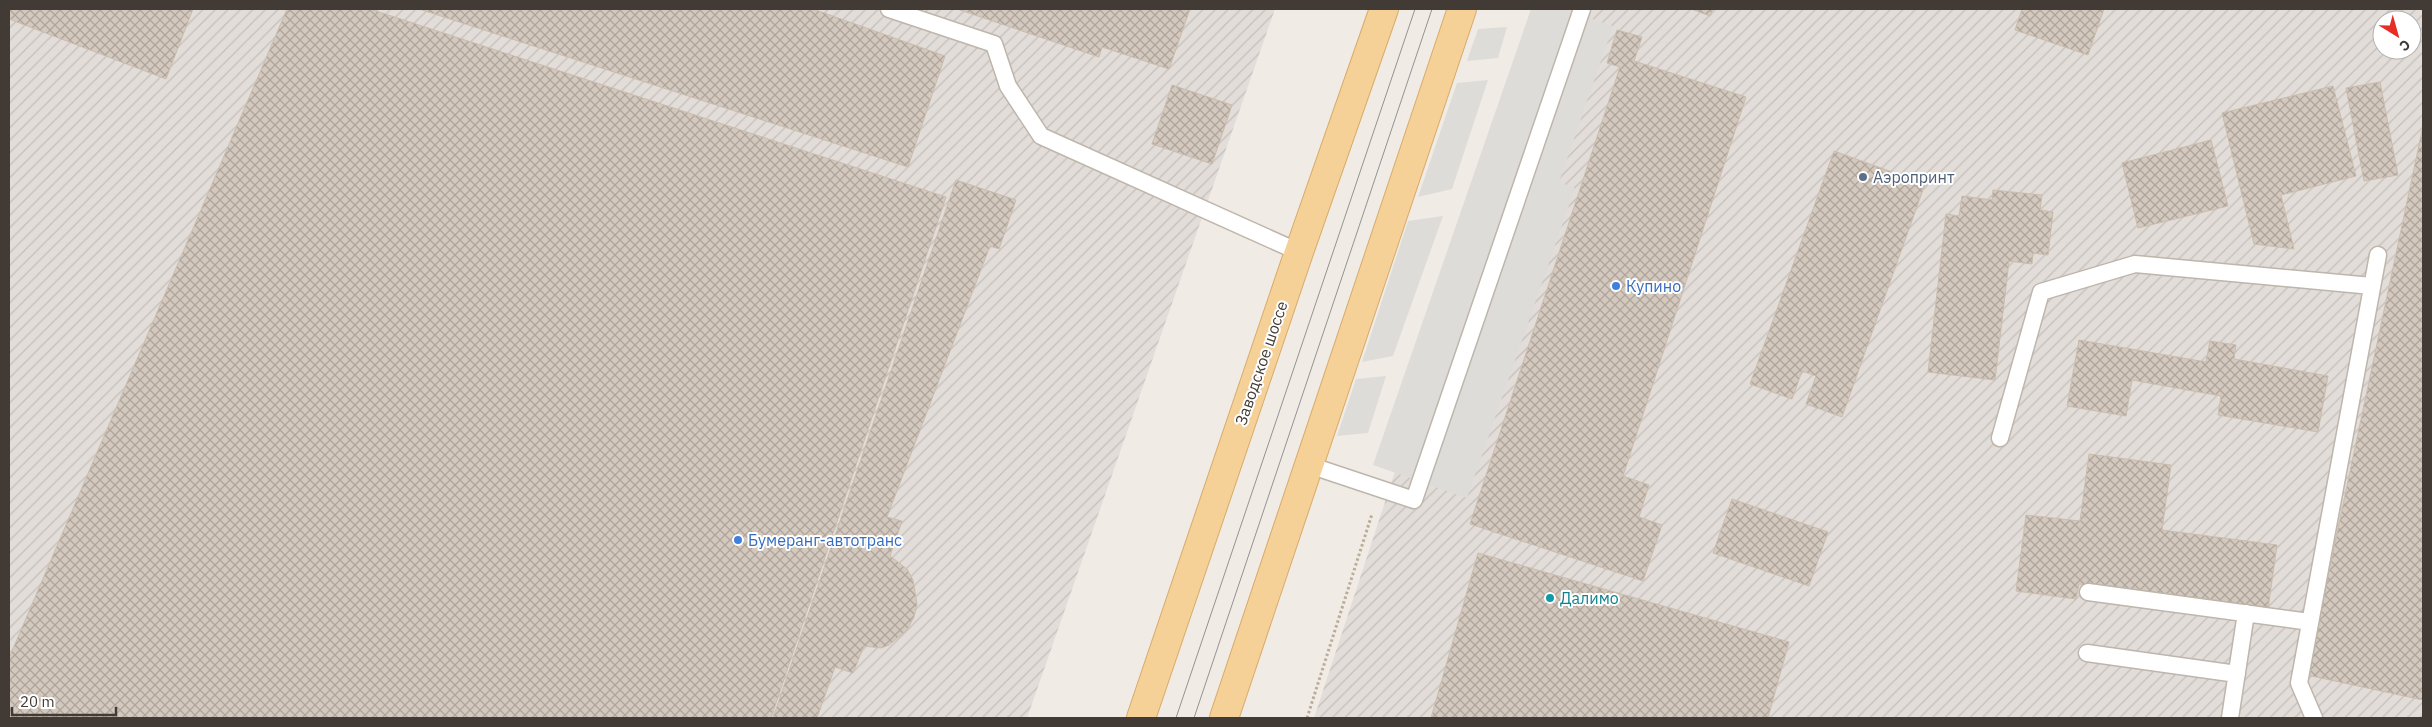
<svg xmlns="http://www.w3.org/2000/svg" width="2432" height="727" font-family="'IBM Plex Sans',sans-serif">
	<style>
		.industrial { fill: url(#industrial-furrows); fill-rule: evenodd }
		.parking { fill: #dedcd9 }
		.building { fill: url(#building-cross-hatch); stroke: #cbbdae }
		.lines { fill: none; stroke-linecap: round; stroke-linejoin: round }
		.lane-casing { stroke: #beb5ab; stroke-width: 19 }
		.primary-casing { stroke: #d8ab6a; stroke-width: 30 }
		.path { stroke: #bbac9a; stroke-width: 3; stroke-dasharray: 2.5 2.5; stroke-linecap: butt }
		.lane { stroke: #fff; stroke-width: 16 }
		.primary { stroke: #f5d198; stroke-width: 28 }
		.tram { stroke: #939393; stroke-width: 1 }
		.service-dot { fill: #5c6f8a; stroke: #fff; stroke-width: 2 }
		.shop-dot { fill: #3f7fe0; stroke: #fff; stroke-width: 2 }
		.culture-dot { fill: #0f9aa8; stroke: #fff; stroke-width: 2 }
		.labels { text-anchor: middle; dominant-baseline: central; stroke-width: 4; stroke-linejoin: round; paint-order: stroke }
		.service-label { font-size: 16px; fill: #4e5e75; stroke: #fff; text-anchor: start }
		.shop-label { font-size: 16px; fill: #366cbe; stroke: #fff; text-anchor: start }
		.street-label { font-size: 16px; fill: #423b35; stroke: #fff }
		.culture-label { font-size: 16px; fill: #0d838f; stroke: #fff; text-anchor: start }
	</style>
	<defs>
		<pattern id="industrial-furrows" width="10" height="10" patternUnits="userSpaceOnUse" patternTransform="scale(1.25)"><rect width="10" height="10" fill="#e2ddd9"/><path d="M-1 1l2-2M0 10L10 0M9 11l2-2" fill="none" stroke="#c3bfbb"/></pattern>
		<pattern id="building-cross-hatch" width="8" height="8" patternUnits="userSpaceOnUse" patternTransform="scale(1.25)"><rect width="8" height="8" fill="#d4c9be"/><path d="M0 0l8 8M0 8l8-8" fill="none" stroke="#aea49b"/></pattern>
	</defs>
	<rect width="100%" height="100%" fill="#f0ebe4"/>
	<path class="industrial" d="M9,9H1275L1027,718H9Z
		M1547,9H2423V718H1314ZM2382,20H2412V50H2382Z"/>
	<path class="parking" d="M1531,9H1564L1613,26L1559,182L1575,188L1467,498L1373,465Z
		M1507,27L1498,58L1467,61L1478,29Z
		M1488,80L1452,189L1418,197L1457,83Z
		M1443,216L1393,356L1362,362L1408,221Z
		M1386,376L1368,433L1337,436L1356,379Z"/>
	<path class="building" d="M9,9H193L166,79L9,19Z
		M287,9H370L946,197L771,718H9V658Z
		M419,9H813L945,56L908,167Z
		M957,9H1190L1169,69L1102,47L1099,57Z
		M1691,9H1713L1710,16Z
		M2022,9H2104L2088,55L2015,30Z
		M1617,30L1642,37L1634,61L1746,97L1623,476L1649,485L1639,517L1662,525L1643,581L1470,524L1620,67L1607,63Z
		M2380,82L2398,175L2364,181L2346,88Z
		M1172,85L1232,105L1212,164L1152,144Z
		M2333,86L2356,176L2281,195L2294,249L2254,244L2222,113Z
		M2423,126V700L2307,675Z
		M2211,140L2228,206L2138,228L2122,163Z
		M1834,151L1925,184L1842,417L1806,404L1816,376L1802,371L1792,399L1750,384Z
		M956,180L1016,200L999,249L990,246L887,517L902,521L890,556L907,569L913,580L917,604L914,617L907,630L889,645L881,648L864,646L853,673L835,667L817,718H773Z
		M1993,190L2042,195L2040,210L2053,212L2048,255L2033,253L2032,264L2009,261L1995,380L1928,372L1946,214L1959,216L1962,196L1992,200Z
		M2079,340L2206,362L2210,341L2236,345L2234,359L2328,376L2318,432L2218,415L2221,396L2132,380L2126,416L2067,406Z
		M2089,454L2171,465L2162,530L2277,545L2268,609L2079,584L2076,599L2016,591L2026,515L2080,521Z
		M1732,499L1828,532L1809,586L1713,553Z
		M1478,553L1789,642L1768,718H1431Z"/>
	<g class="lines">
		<defs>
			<path id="lane" d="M889,9L994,44L1008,86L1041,136L1299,252
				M2000,438L2041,292L2135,264L2372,286
				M1309,465L1414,500L1582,9
				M2088,592L2310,622
				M2087,653L2237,674
				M2230,718L2246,613
				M2314,718L2299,683L2378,255"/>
			<path id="primary" d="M1141,718L1299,252L1384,9
				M1224,718L1462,9"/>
		</defs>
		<use href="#lane" class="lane-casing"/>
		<use href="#primary" class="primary-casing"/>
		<path class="path" d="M1307,718L1372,514"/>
		<use href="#lane" class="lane"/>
		<use href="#primary" class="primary"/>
		<path class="tram" d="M1176,718L1415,9
			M1194,718L1432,9"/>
	</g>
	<circle class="service-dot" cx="1863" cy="177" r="5"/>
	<g class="shop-dot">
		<circle cx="1616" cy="286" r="5"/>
		<circle cx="738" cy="540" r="5"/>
	</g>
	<circle class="culture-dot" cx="1550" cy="598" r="5"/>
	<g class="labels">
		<g class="service-label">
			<text x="1873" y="177">Аэропринт</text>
		</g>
		<g class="shop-label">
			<text x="1626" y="286">Купино</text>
			<text x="748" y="540">Бумеранг-автотранс</text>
		</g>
		<g class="street-label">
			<text transform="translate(1261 363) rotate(-71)">Заводское шоссе</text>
		</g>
		<g class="culture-label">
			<text x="1560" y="598">Далимо</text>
		</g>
	</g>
	<rect width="2432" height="727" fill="none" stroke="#423b35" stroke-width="20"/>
	<g transform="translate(2397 35) rotate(143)"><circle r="24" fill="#ffffff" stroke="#b3b1ae"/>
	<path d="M0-4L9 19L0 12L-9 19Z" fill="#e72d25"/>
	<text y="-8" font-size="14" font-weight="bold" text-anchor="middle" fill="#423b35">С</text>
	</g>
	<path d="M12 707v8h104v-8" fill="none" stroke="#423b35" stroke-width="2.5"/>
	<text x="20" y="707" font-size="15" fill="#423b35" stroke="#ffffff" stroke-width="4" paint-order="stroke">20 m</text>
</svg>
